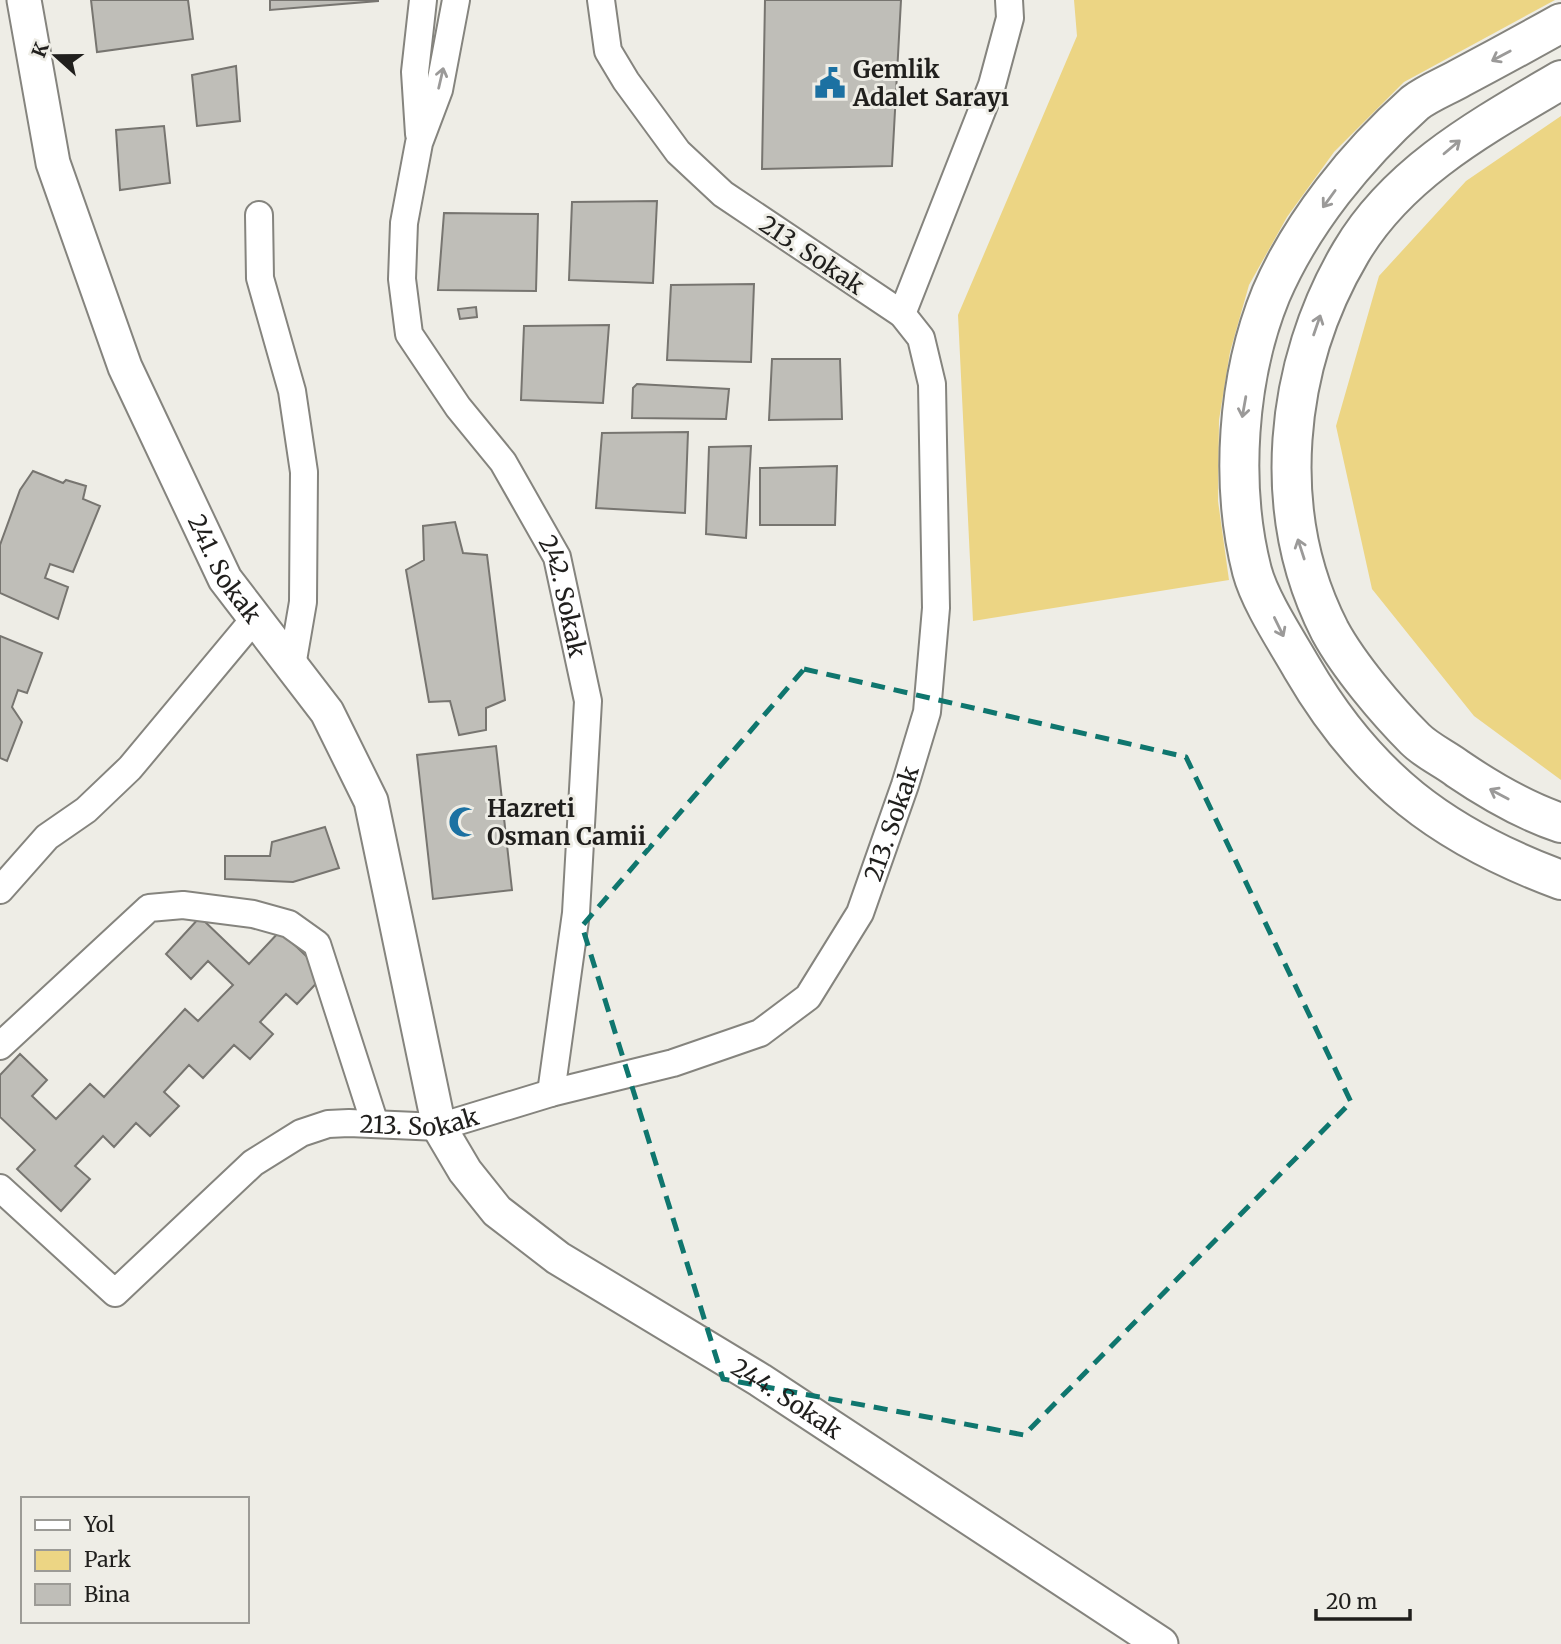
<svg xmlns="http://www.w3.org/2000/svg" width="1561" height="1644" font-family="Merriweather,serif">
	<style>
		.green { fill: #ecd584 }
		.building { fill: #bfbeb8; stroke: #777570; stroke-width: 2 }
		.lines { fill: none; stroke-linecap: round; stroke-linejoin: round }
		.minor-casing { stroke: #85847e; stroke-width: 30 }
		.tertiary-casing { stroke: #85847e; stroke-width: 37 }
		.motorway-casing { stroke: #85847e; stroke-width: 42 }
		.minor { stroke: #fff; stroke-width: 26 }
		.tertiary { stroke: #fff; stroke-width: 33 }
		.motorway { stroke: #fff; stroke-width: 38 }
		.oneway { stroke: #9b9a99 }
		.marked { fill: none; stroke: #0f766e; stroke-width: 5; stroke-dasharray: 14 9; stroke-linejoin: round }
		.labels { text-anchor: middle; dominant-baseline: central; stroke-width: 6; stroke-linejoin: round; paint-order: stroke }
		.poi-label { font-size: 24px; font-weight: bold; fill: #201f1d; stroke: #eeede6; text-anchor: start }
		.street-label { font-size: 24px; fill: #201f1d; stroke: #eeede6 }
	</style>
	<rect width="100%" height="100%" fill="#eeede6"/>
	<path class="green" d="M1074,0H1555L1404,82L1334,152L1287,217L1249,285L1230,352L1219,420L1218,501L1229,580L973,621L958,315L1077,36Z
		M1561,116V780L1474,716L1372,589L1336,426L1379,276L1466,181Z"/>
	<path class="building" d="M91,0H188L193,39L97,52Z
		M270,0H378V1L270,10Z
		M765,0H901L892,166L762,169Z
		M236,66L240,121L197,126L192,75Z
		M164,126L170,183L120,190L116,130Z
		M657,201L653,283L569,280L572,202Z
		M444,213L538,214L536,291L438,290Z
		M754,284L751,362L667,360L671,285Z
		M476,307L477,317L460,319L458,309Z
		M609,325L603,403L521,400L524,326Z
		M772,359H840L842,419L769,420Z
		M637,384L729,389L726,419L632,418L633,388Z
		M688,432L685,513L596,508L602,433Z
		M751,446L746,538L706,534L709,447Z
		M837,466L835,525H760V468Z
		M33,471L63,483L66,480L86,486L83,499L100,506L73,572L50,564L45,578L68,587L58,619L0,593V545L20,490Z
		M455,522L463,553L487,555L505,700L486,708V730L459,735L450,701L429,702L406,570L424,560L423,526Z
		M0,636L42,653L27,693L18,690L12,707L22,722L7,761L0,758Z
		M496,746L512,890L433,899L417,755Z
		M325,827L339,868L293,882L225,879V856H270L272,842Z
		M200,917L249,964L280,931L325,974L297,1004L286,994L260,1022L273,1034L250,1059L234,1045L203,1078L189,1065L164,1092L179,1106L150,1136L136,1123L114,1147L103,1136L75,1166L90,1179L61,1211L17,1169L35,1150L0,1117V1075L20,1054L47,1080L32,1096L56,1119L90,1084L104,1097L185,1009L198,1021L233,985L208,961L191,979L166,954Z"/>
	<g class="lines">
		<defs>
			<g id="minor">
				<path id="s1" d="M456,0L439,90L419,143L404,223L402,279L409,334L458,407L503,462L557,557L588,701L576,913L551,1093"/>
				<path d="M419,134L415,72L423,0"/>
				<path d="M259,215L260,278L292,391L304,472L303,602L292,666"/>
				<path d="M902,314L992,85L1010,18L1009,0"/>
				<path d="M0,890L47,837L86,810L130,768L255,618"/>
				<path d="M0,1046L149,908L183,905L253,914L289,924L317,944L375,1124"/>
				<path id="s2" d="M0,1188L115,1293L253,1163L301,1133L328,1124L349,1123L439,1127L551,1093L673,1063L760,1033L808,997L860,913L905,785L927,712L936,608L932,384L921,338L902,314L723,194L678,152L626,81L608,51L601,0"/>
			</g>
			<g id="tertiary">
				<path id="s3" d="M24,0L53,163L125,367L225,579L327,712L371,801L439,1127L465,1171L497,1211L558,1258L760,1380L1161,1644"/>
			</g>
			<path id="motorway" d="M1561,23C1527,42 1494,60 1460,78C1446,86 1428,93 1415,103C1357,155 1302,222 1271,294C1237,377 1230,485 1252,571C1260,601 1286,640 1302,668C1366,778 1442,836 1561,880
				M1561,80C1483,126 1398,172 1351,252C1284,365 1269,512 1330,631C1349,666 1387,711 1415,739C1427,751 1445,759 1458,769C1489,790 1525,811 1561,823"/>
		</defs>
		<use href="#minor" class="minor-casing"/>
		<use href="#tertiary" class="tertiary-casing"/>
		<use href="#motorway" class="motorway-casing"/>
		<use href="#minor" class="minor"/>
		<use href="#tertiary" class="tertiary"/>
		<use href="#motorway" class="motorway"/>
	</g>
	<defs><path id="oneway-shaft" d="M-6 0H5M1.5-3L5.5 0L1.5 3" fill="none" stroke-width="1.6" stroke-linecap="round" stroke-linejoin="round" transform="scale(1.75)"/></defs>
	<g class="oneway">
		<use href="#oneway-shaft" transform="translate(1501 56) rotate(152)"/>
		<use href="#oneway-shaft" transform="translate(441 78) rotate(-77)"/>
		<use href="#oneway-shaft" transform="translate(1452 147) rotate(-40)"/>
		<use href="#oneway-shaft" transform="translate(1329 199) rotate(126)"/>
		<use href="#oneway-shaft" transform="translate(1317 325) rotate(-71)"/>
		<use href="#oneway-shaft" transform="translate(1244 407) rotate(100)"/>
		<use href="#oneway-shaft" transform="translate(1301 549) rotate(-108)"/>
		<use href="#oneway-shaft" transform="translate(1279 627) rotate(64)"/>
		<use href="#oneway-shaft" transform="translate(1499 794) rotate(-152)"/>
	</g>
	<path class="marked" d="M804,669L1186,757L1351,1102L1024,1435L723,1379L582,926Z"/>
	<defs>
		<symbol id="civic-bare" viewBox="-9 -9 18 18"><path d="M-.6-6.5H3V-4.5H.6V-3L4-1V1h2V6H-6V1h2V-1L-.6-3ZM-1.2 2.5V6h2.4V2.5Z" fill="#1c71a2" stroke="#eeede6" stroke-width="2.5" paint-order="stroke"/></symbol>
		<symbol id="mosque-bare" viewBox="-9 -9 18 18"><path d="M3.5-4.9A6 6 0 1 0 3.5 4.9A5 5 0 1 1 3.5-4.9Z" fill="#1c71a2" stroke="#eeede6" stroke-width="2.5" paint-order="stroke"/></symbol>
	</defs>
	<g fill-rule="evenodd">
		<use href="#civic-bare" x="808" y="61" width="44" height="44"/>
		<use href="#mosque-bare" x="442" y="800" width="44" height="44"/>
	</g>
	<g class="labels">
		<g class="poi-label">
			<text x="853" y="69">Gemlik<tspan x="853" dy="28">Adalet Sarayı</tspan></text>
			<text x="487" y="808">Hazreti<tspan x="487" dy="28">Osman Camii</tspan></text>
		</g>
		<g class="street-label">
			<text transform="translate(812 255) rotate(34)">213. Sokak</text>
			<text stroke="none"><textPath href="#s3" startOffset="607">241. Sokak</textPath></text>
			<text stroke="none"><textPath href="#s1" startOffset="649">242. Sokak</textPath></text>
			<text stroke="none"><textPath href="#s2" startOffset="1130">213. Sokak</textPath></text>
			<text stroke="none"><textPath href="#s2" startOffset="522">213. Sokak</textPath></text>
			<text stroke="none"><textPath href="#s3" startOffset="1664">244. Sokak</textPath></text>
		</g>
	</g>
	<rect x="21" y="1497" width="228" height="126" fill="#eeede6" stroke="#9c9b96" stroke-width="2"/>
	<rect x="35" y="1520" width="35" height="10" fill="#ffffff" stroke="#9c9b96" stroke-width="2"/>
	<text x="84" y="1532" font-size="21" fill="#201f1d">Yol</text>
	<rect x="35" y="1550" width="35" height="21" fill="#ecd584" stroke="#9c9b96" stroke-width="2"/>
	<text x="84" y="1567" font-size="21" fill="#201f1d">Park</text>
	<rect x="35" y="1584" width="35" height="21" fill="#bfbeb8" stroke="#9c9b96" stroke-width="2"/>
	<text x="84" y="1602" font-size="21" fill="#201f1d">Bina</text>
	<g transform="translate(56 56) rotate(291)" stroke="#eeede6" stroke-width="5" paint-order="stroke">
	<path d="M0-5L12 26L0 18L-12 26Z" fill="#201f1d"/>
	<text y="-10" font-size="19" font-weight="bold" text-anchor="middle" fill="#201f1d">K</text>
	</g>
	<path d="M1316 1609v10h94v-10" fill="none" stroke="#201f1d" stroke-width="3.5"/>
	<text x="1326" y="1609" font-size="21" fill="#201f1d" stroke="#eeede6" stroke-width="5" paint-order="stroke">20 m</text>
</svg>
